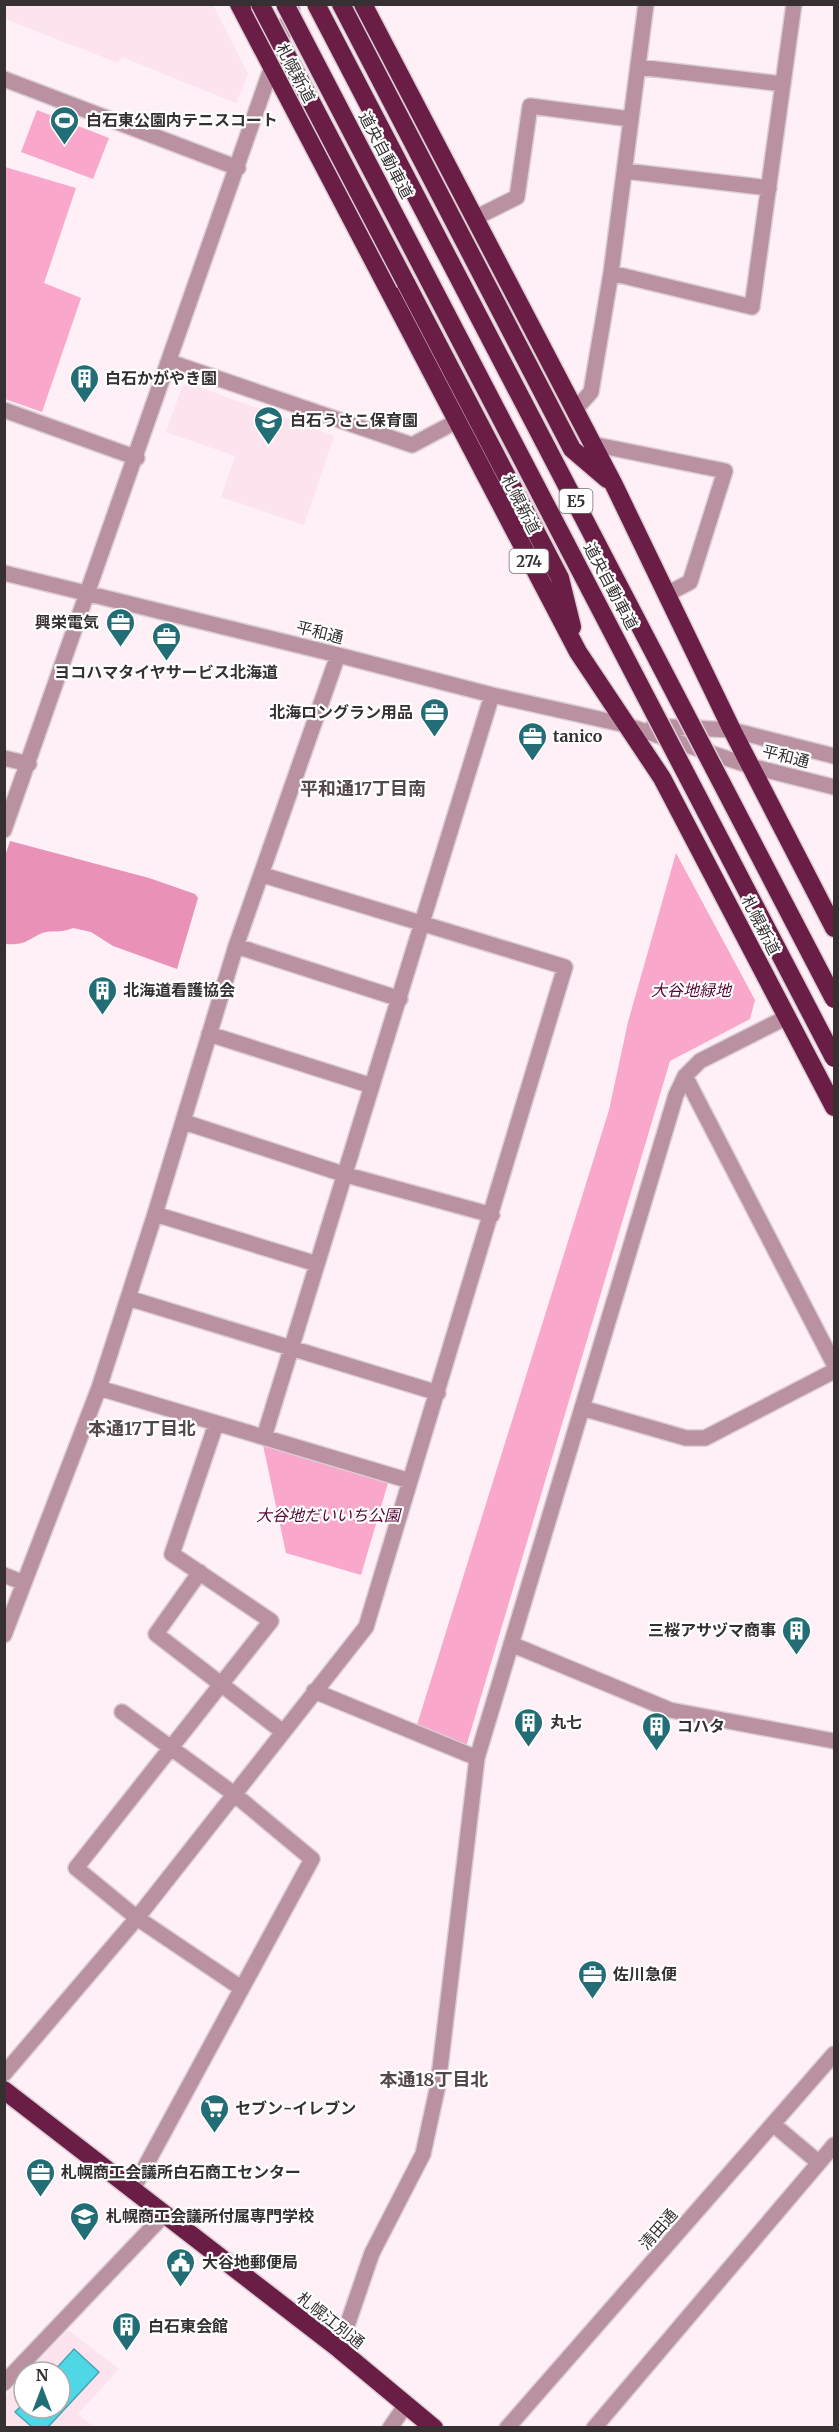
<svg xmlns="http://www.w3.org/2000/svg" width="839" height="2432" font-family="Merriweather,'Noto Sans JP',serif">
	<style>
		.built { fill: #fce3ed }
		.green { fill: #f9a7ca }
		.forest { fill: #e991b7 }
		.water { fill: #50d7e6; stroke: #48a5b0; stroke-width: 1.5 }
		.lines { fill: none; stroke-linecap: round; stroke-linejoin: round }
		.minor-casing { stroke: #dacdd3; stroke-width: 18 }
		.highway-casing { stroke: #dacdd3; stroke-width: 21 }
		.minor { stroke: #b991a1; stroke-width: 15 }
		.highway { stroke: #6a1d45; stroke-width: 18 }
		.highway-bridge-casing { stroke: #dacdd3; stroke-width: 21; stroke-linecap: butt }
		.highway-bridge { stroke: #6a1d45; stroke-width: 18 }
		.labels { text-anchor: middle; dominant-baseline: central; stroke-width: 4.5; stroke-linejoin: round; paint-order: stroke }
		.shield { fill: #fff; stroke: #726e70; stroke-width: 1.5 }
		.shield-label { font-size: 15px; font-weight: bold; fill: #363032 }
		.street-label { font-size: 16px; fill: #363032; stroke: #fff }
		.poi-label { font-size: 16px; font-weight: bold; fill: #363032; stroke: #fff; text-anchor: start }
		.park-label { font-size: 16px; font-style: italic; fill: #570735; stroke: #fff }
		.neighbourhood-label { font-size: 18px; font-weight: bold; fill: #54474c; stroke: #fff }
	</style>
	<rect width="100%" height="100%" fill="#fef0f6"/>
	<path class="built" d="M4,5H213L248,74L236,103L122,57L118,63L5,19Z
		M188,383L334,436L304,525L221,497L235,456L166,432L182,387Z
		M68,2330L119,2369L78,2414L94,2427H5L4,2397L24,2376V2408H60V2372H28Z"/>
	<path class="green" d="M37,110L109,138L93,179L21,152Z
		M5,167L76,188L44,283L81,298L42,412L5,399Z
		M676,853L755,1000L750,1019L670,1061L466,1747L416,1728L609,1110L628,1022Z
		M263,1445L388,1483L361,1575L286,1553Z"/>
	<path class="forest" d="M10,841L149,878L195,894L198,898L177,969L113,946L91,932L73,928C60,934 50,929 40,934C24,942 25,945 5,944V856Z"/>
	<path class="water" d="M74,2349L99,2372L48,2427H32L15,2412L24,2403V2408H60V2372H53Z"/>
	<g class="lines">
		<defs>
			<path id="minor" d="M638,67L783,84
				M4,79L238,168
				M625,171L769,188
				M475,218L517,197L530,106L630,119
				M611,273L752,307L794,4
				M170,362L412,445L457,421
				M4,410L137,458
				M574,411L591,392L611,273L646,4
				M592,444L725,471L690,582L667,594
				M4,573L338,655L492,695L626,725L750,766L834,787
				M653,726L732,730L834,756
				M4,758L29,764
				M4,830L292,9
				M236,946L400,999
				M209,1034L372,1086
				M685,1076L834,1364
				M184,1122L343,1174L492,1215
				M155,1214L317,1264
				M128,1298L438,1393
				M99,1388L410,1481
				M582,1408L686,1438H705L834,1371
				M216,1424L172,1554L271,1621L76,1868L137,1918L241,1988
				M264,1437L492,695
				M200,1572L156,1634L283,1732
				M4,1575L24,1583
				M4,1635L99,1388L155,1214L236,946L338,655
				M511,1644L670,1710L834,1741
				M314,1691L477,1758
				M122,1712L234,1794L312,1859L133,2189
				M4,2074L137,1918L366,1627L565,967L263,875
				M774,2125L818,2162
				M339,2349L372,2253L423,2154L438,2085L477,1758L676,1095L685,1076L700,1061L787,1017
				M4,2383L164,2215
				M390,2428L405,2406
				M507,2428L834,2054
				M594,2428L834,2145"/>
			<path id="highway" d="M239,4L578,652L662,778L834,1107
				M341,4L572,449L607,479
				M363,4L614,485L732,730L834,928
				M406,283L560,578L572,627
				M4,2090L339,2349L434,2428"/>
		</defs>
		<use href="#minor" class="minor-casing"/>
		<use href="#highway" class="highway-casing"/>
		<use href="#minor" class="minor"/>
		<use href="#highway" class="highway"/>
		<defs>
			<path id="highway-bridge" d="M260,4L406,283
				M285,4L834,1058
				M316,4L834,999"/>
		</defs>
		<use href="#highway-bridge" class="highway-bridge-casing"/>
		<use href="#highway-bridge" class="highway-bridge"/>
	</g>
	<defs>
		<symbol id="stadium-pin" viewBox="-11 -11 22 30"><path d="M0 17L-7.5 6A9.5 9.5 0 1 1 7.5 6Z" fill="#236e76" stroke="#fff"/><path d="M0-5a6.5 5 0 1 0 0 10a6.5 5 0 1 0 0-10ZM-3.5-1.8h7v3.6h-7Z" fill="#fff"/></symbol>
		<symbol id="building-pin" viewBox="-11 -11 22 30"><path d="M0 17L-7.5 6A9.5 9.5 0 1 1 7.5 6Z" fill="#236e76" stroke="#fff"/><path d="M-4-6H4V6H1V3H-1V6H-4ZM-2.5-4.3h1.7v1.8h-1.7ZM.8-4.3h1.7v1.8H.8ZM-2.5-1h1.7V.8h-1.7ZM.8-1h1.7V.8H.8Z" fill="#fff"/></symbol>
		<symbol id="school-pin" viewBox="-11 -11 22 30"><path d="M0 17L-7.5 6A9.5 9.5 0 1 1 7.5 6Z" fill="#236e76" stroke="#fff"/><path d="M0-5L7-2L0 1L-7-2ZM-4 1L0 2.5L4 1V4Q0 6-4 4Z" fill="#fff"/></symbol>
		<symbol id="office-pin" viewBox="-11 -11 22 30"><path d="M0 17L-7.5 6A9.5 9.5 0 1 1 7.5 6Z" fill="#236e76" stroke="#fff"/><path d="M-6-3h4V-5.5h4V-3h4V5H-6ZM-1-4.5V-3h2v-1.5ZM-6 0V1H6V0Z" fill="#fff"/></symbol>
		<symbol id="supermarket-pin" viewBox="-11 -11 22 30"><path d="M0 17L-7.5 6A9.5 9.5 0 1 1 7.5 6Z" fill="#236e76" stroke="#fff"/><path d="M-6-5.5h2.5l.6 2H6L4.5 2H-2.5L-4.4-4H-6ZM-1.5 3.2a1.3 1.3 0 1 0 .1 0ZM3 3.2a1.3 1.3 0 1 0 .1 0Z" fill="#fff"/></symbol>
		<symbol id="university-pin" viewBox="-11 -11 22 30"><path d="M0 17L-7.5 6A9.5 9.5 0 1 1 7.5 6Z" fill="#236e76" stroke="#fff"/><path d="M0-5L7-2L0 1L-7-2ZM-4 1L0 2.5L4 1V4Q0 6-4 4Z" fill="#fff"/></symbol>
		<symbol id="civic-pin" viewBox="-11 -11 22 30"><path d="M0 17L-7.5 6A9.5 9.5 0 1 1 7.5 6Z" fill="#236e76" stroke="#fff"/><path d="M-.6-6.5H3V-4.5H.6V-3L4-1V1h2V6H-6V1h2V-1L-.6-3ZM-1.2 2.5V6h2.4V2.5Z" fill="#fff"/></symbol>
	</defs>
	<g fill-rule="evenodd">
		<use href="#stadium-pin" x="48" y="104" width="33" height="45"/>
		<use href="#building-pin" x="68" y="362" width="33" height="45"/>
		<use href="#school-pin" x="252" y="404" width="33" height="45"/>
		<use href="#office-pin" x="104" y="606" width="33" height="45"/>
		<use href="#office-pin" x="150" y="620" width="33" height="45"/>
		<use href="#office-pin" x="418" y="696" width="33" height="45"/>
		<use href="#office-pin" x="516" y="720" width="33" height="45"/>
		<use href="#building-pin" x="86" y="974" width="33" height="45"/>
		<use href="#building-pin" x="780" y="1614" width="33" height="45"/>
		<use href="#building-pin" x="512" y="1706" width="33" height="45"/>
		<use href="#building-pin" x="640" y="1710" width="33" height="45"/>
		<use href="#office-pin" x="576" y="1958" width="33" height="45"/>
		<use href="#supermarket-pin" x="198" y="2092" width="33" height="45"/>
		<use href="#office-pin" x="24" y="2156" width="33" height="45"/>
		<use href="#university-pin" x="68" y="2200" width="33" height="45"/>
		<use href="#civic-pin" x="164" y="2246" width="33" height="45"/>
		<use href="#building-pin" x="110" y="2310" width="33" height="45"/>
	</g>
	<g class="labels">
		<g class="shield">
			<rect x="559.5" y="489" width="33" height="24" rx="4.5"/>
			<rect x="509.5" y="549" width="39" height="24" rx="4.5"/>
		</g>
		<g class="shield-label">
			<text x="576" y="501">E5</text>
			<text x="529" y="561">274</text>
		</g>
		<g class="street-label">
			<text transform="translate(296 73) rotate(62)">札幌新道</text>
			<text transform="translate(386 155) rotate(62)">道央自動車道</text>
			<text transform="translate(521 504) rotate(63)">札幌新道</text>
			<text transform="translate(611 586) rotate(62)">道央自動車道</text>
			<text transform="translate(320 632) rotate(14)">平和通</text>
			<text transform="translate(786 756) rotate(14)">平和通</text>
			<text transform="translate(761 925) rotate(63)">札幌新道</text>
			<text transform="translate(658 2229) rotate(-49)">清田通</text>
			<text transform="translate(331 2320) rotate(38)">札幌江別通</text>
		</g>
		<g class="poi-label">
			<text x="86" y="120">白石東公園内テニスコート</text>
			<text x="105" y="378">白石かがやき園</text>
			<text x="290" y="420">白石うさこ保育園</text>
			<text x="99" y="622" text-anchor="end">興栄電気</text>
			<text x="166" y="672" text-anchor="middle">ヨコハマタイヤサービス北海道</text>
			<text x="413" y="712" text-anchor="end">北海ロングラン用品</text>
			<text x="553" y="736">tanico</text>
			<text x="123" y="990">北海道看護協会</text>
			<text x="776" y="1630" text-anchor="end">三桜アサヅマ商事</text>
			<text x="550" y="1722">丸七</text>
			<text x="677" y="1726">コハタ</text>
			<text x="613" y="1974">佐川急便</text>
			<text x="235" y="2108">セブン-イレブン</text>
			<text x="61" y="2172">札幌商工会議所白石商工センター</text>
			<text x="106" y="2216">札幌商工会議所付属専門学校</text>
			<text x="202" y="2262">大谷地郵便局</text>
			<text x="148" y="2326">白石東会館</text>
		</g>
		<g class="park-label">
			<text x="691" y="990">大谷地緑地</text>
			<text x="328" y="1515">大谷地だいいち公園</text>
		</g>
		<g class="neighbourhood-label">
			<text x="363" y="788">平和通17丁目南</text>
			<text x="142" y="1428">本通17丁目北</text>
			<text x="434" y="2079">本通18丁目北</text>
		</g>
	</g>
	<rect width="839" height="2432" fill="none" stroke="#363032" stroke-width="12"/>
	<g transform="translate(42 2390)"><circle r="28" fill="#ffffff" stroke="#afacad" stroke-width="1.5"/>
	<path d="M0-4.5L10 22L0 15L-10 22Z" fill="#236e76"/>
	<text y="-9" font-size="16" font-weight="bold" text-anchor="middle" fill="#363032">N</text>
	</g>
</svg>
